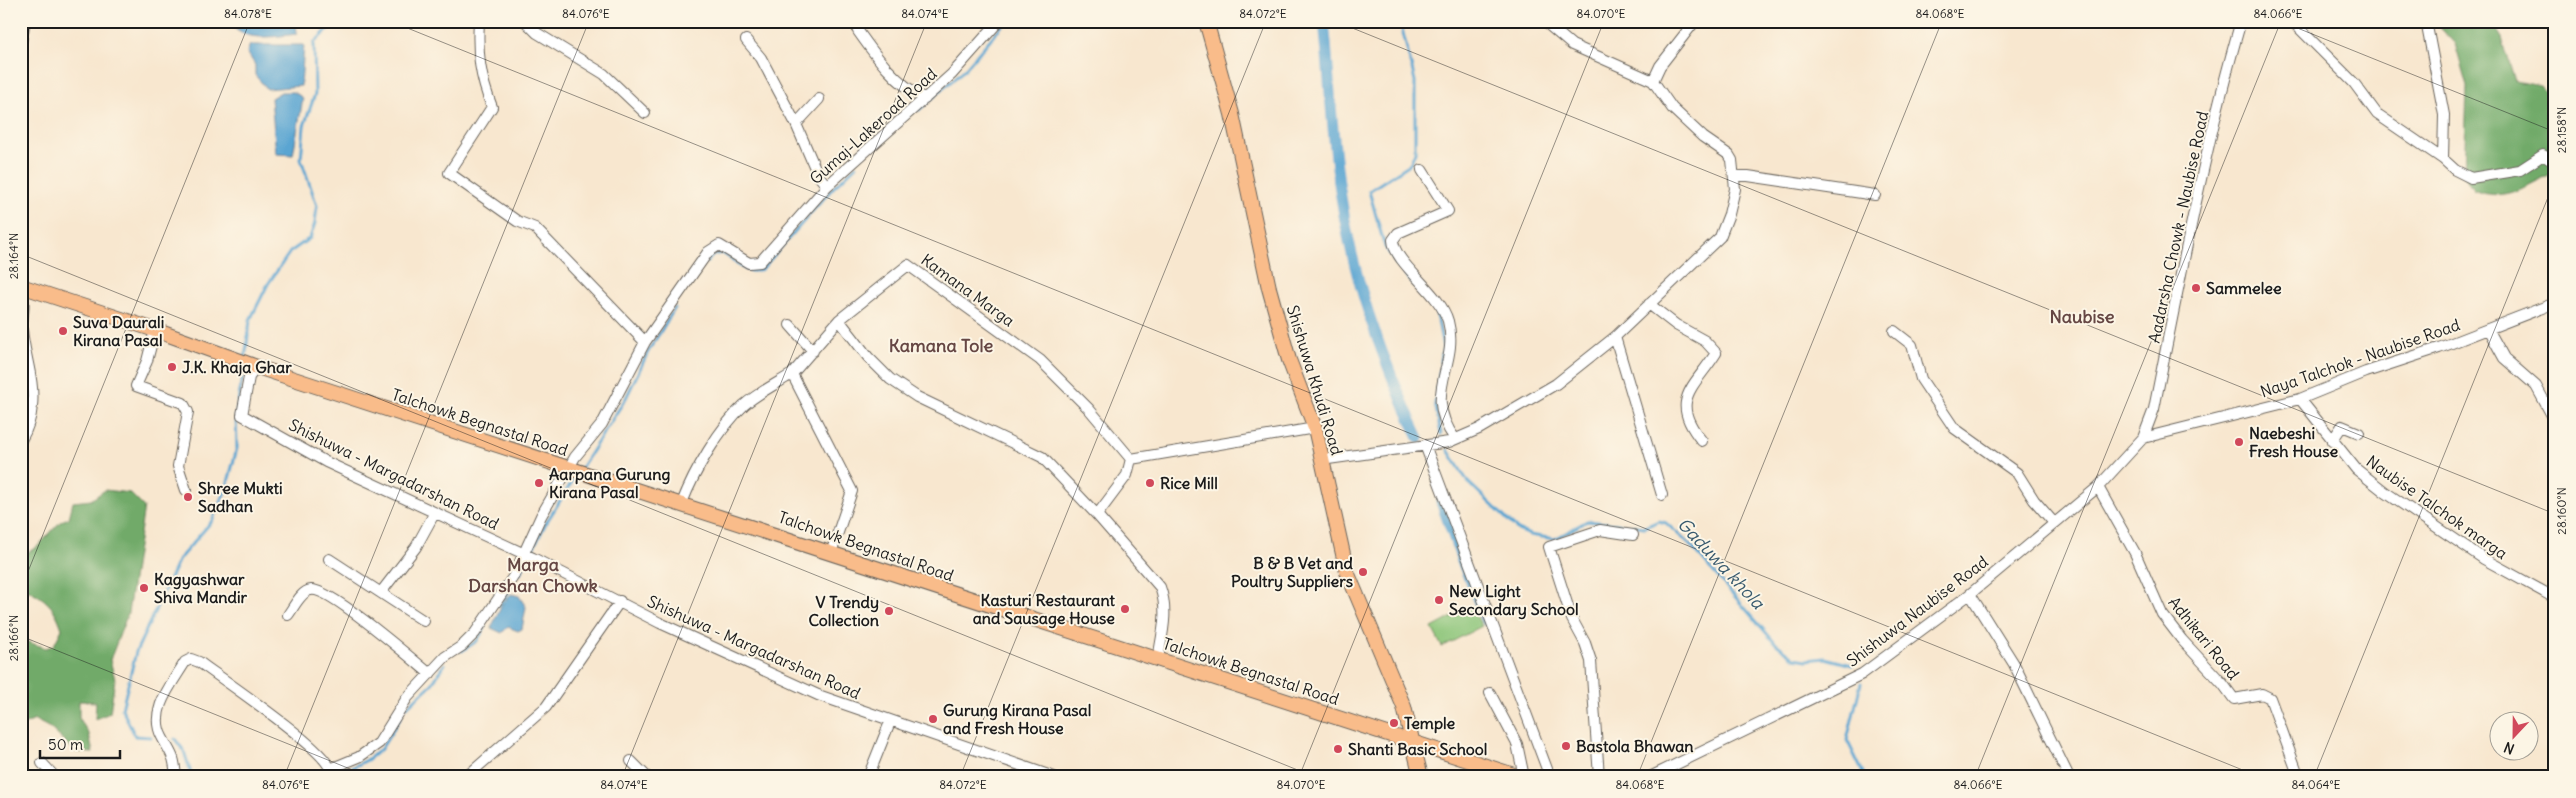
<svg xmlns="http://www.w3.org/2000/svg" width="2576" height="798" font-family="Delius,sans-serif">
	<style>
		.green { fill: #8cc579; stroke: #54704a }
		.forest { fill: #71aa69; stroke: #466342 }
		.water { fill: #5aa5d2; stroke: #3b6077 }
		.lines { fill: none; stroke-linecap: round; stroke-linejoin: round }
		.stream { stroke: #5aa5d2; stroke-width: 3 }
		.canal { stroke: #5aa5d2; stroke-width: 11 }
		.minor-casing { stroke: #69635b; stroke-width: 12 }
		.major-casing { stroke: #69635b; stroke-width: 16 }
		.minor { stroke: #fff; stroke-width: 10 }
		.major { stroke: #f9bc8a; stroke-width: 14 }
		.ticks { fill: none; stroke: #1c1c1c; stroke-width: 1; stroke-opacity: 0.45 }
		.poi-dot { fill: #d1495b; stroke: #fcf5e5; stroke-width: 2 }
		.labels { text-anchor: middle; dominant-baseline: central; stroke-width: 4; stroke-linejoin: round; paint-order: stroke }
		.street-label { font-size: 16px; fill: #1c1c1c; stroke: #fcf5e5 }
		.poi-label { font-size: 16px; font-weight: bold; fill: #1c1c1c; stroke: #fcf5e5; text-anchor: start }
		.neighbourhood-label { font-size: 18px; font-weight: bold; fill: #664744; stroke: #fcf5e5 }
		.water-label { font-size: 18px; font-style: italic; fill: #385a6e; stroke: #fcf5e5 }
		.neatline { fill: none; stroke: #1c1c1c; stroke-width: 2 }
		.ticks-label { font-size: 12px; text-anchor: middle; fill: #1c1c1c }
	</style>
	<rect width="100%" height="100%" fill="#fcf5e5"/>
	<filter id="ink" filterUnits="userSpaceOnUse"><feTurbulence type="fractalNoise" baseFrequency=".02" numOctaves="2"/><feDisplacementMap in="SourceGraphic" scale="10" xChannelSelector="R" yChannelSelector="G"/><feConvolveMatrix kernelMatrix="1 2 1 2 8 2 1 2 1" color-interpolation-filters="sRGB"/></filter>
	<filter id="wash" filterUnits="userSpaceOnUse"><feTurbulence type="fractalNoise" baseFrequency=".0096" numOctaves="4" result="noise"/><feDisplacementMap in="SourceGraphic" scale="20" xChannelSelector="R" yChannelSelector="G"/><feGaussianBlur stdDeviation="1.12" result="paint"/><feColorMatrix in="noise" values="0 0 0 0 0 0 0 0 0 0 0 0 0 0 0 0 0 1.4 0 .05"/><feComposite in="paint" operator="in"/></filter>
	<g filter="url(#wash)">
		<rect width="100%" height="100%" fill="#f8e7cf"/>
		<path class="green" d="M1471,607L1482,626L1442,647L1432,628Z"/>
		<path class="forest" d="M2434,21H2491L2502,38L2515,81L2540,86L2555,102V172C2525,186 2506,203 2473,190L2464,175L2467,86L2455,44Z
			M105,490L130,493L144,507L128,613L110,660L115,679L110,713L95,719L96,702L79,701V718L89,734L93,753L76,752L50,728L35,720L21,726V637L28,642L46,648L54,645L62,629C54,604 44,598 21,586V556L37,547L61,521L69,518L73,502L91,500Z"/>
		<path class="water" d="M234,21H296L297,34C278,36 249,42 234,28Z
			M250,45H304L301,86L267,89L255,75V65L247,52Z
			M281,92H294L303,98L293,155L276,154L271,98Z
			M511,594L519,596L526,607L522,629L518,631L508,627L502,633L491,628L503,603Z"/>
		<g class="lines">
			<path class="stream" d="M1400,21L1415,81V152L1410,164L1369,191L1385,247L1397,265L1436,310L1443,347L1435,403L1441,434
				M919,110L964,70L1006,21
				M707,262L713,255L722,253C735,260 746,277 762,269L832,189L856,166
				M245,359L250,320L268,284L290,252L310,238L315,223L317,206L301,159L304,126L315,94L314,43L336,21
				M1448,450L1468,482L1518,530L1530,535L1555,539L1587,521L1645,527L1659,521L1666,523L1692,547L1775,643L1795,658L1807,660L1825,658L1852,665
				M581,468L626,398L648,352L675,308
				M520,574L546,523L575,477
				M499,606L515,582
				M462,651L477,641L485,627
				M1861,683L1847,740L1865,777
				M407,707L432,684L445,664
				M151,737L135,736L122,709L136,652L179,559L212,521L226,490L237,448L236,415L244,366
				M175,739L184,751L192,777
				M334,777L367,760L381,749L401,717"/>
			<path class="canal" d="M1324,21C1330,81 1332,144 1342,203C1355,286 1383,362 1419,438
				M1441,502L1464,566L1486,620"/>
		</g>
	</g>
	<g filter="url(#ink)">
		<g class="lines">
			<defs>
				<path id="minor" d="M479,21C477,54 480,77 492,107L449,173L517,221L535,228L645,342
					M525,21L537,33L604,74L645,113
					M859,21L858,31C877,58 895,83 925,99
					M1544,21L1572,45L1653,81
					M2292,21L2354,83L2377,114L2443,159
					M2426,21L2444,115L2443,159L2455,170L2471,178L2520,170L2543,155L2555,163
					M746,40L761,58L796,124
					M21,43L25,21
					M1653,81L1660,66L1695,21
					M819,99L796,124L818,175L827,186
					M1422,170L1448,211L1398,233L1393,240C1394,264 1440,292 1448,321C1460,366 1421,392 1455,439
					M1735,176H1748L1875,195
					M21,295C27,302 21,319 22,329C24,354 35,381 32,406C31,418 27,430 21,440
					M1649,304L1676,325L1705,341L1716,353C1694,388 1668,400 1702,441
					M839,320L868,357L890,379L917,397L1042,457L1097,515L1160,587C1169,612 1162,634 1158,659
					M790,325L813,351
					M2488,329L2504,358L2536,386L2555,421
					M155,330L147,361L136,386L183,403L188,412L178,466L186,490
					M1894,331L1912,345L1921,379L1954,428L2017,473L2034,500L2054,523
					M1615,337L1662,495
					M257,367L249,377L242,415L326,462L533,558L660,623L818,695L1054,777
					M2300,399L2356,469L2385,492L2484,559L2555,598
					M2143,438L2300,399L2366,372L2439,348L2555,303
					M2332,441L2342,426L2359,433
					M1425,445L1550,777
					M1321,460L1449,442L1479,429L1556,384L1615,337L1720,237L1729,214L1735,189L1732,160L1729,155L1703,137L1672,108L1653,81
					M2098,487L2135,553L2162,614L2182,640L2223,684L2234,699L2262,694L2270,698L2299,777
					M682,503C694,472 719,428 744,405C758,393 776,384 792,374
					M1097,515L1127,475L1131,459
					M831,553L852,491L792,374L839,320L908,265L1040,360L1089,409L1131,459L1315,428
					M329,559L424,621
					M382,591L416,547L434,514
					M1970,594L2014,664L2069,777
					M288,615C294,607 301,591 311,590C329,587 412,659 430,674
					M1490,693L1517,744L1524,777
					M631,761L647,777
					M42,763L55,777
					M330,769L359,757L379,743L407,698L445,657L462,646L475,633L513,577L541,516L575,457L602,424L645,342L708,252L719,245L749,263L760,262L827,186L952,74L999,21
					M176,777C174,754 172,756 162,737C148,711 172,684 185,662L191,659L199,662C222,679 323,747 330,769C331,772 330,774 330,777
					M466,777L546,707L620,601
					M868,777L890,722
					M1599,777L1591,661L1585,643L1572,619L1549,547L1600,530L1633,535
					M1650,777L1862,674L1970,594L2098,487L2143,438L2154,409C2180,280 2204,148 2241,21"/>
				<path id="major" d="M1206,21L1232,114L1269,288L1289,360L1315,428L1347,572L1404,707L1421,777
					M21,286L155,330L257,367L1520,777"/>
			</defs>
			<use href="#minor" class="minor-casing"/>
			<use href="#major" class="major-casing"/>
			<use href="#minor" class="minor"/>
			<use href="#major" class="major"/>
		</g>
	</g>
	<path class="ticks" d="M390,21L2260,777M1335,21L2555,514M2280,21L2555,132M21,254L1315,777M21,589L250,21M21,636L370,777M284,777L589,21M622,777L927,21M960,777L1266,21M1299,777L1604,21M1637,777L1942,21M1975,777L2281,21M2314,777L2555,180"/>
	<g class="poi-dot">
		<circle cx="2196" cy="288" r="5"/>
		<circle cx="63" cy="331" r="5"/>
		<circle cx="172" cy="367" r="5"/>
		<circle cx="2239" cy="442" r="5"/>
		<circle cx="539" cy="483" r="5"/>
		<circle cx="1150" cy="483" r="5"/>
		<circle cx="188" cy="497" r="5"/>
		<circle cx="1363" cy="572" r="5"/>
		<circle cx="144" cy="588" r="5"/>
		<circle cx="1439" cy="600" r="5"/>
		<circle cx="1125" cy="609" r="5"/>
		<circle cx="889" cy="611" r="5"/>
		<circle cx="933" cy="719" r="5"/>
		<circle cx="1394" cy="723" r="5"/>
		<circle cx="1566" cy="746" r="5"/>
		<circle cx="1338" cy="749" r="5"/>
	</g>
	<g class="labels">
		<g class="street-label">
			<text transform="translate(873 126) rotate(-42)">Gumaj-Lakeroad Road</text>
			<text transform="translate(2178 227) rotate(-78)">Aadarsha Chowk - Naubise Road</text>
			<text transform="translate(968 290) rotate(36)">Kamana Marga</text>
			<text transform="translate(2360 358) rotate(-19)">Naya Talchok - Naubise Road</text>
			<text transform="translate(1315 380) rotate(73)">Shishuwa Khudi Road</text>
			<text transform="translate(480 422) rotate(18)">Talchowk Begnastal Road</text>
			<text transform="translate(394 474) rotate(26)">Shishuwa - Margadarshan Road</text>
			<text transform="translate(2437 507) rotate(35)">Naubise Talchok marga</text>
			<text transform="translate(866 546) rotate(19)">Talchowk Begnastal Road</text>
			<text transform="translate(1917 611) rotate(-37)">Shishuwa Naubise Road</text>
			<text transform="translate(2204 638) rotate(51)">Adhikari Road</text>
			<text transform="translate(754 647) rotate(24)">Shishuwa - Margadarshan Road</text>
			<text transform="translate(1251 671) rotate(18)">Talchowk Begnastal Road</text>
		</g>
		<g class="poi-label">
			<text x="2206" y="288">Sammelee</text>
			<text x="73" y="322">Suva Daurali<tspan x="73" dy="18">Kirana Pasal</tspan></text>
			<text x="182" y="367">J.K. Khaja Ghar</text>
			<text x="2249" y="433">Naebeshi<tspan x="2249" dy="18">Fresh House</tspan></text>
			<text x="549" y="474">Aarpana Gurung<tspan x="549" dy="18">Kirana Pasal</tspan></text>
			<text x="1160" y="483">Rice Mill</text>
			<text x="198" y="488">Shree Mukti<tspan x="198" dy="18">Sadhan</tspan></text>
			<text x="1353" y="563" text-anchor="end">B &amp; B Vet and<tspan x="1353" dy="18">Poultry Suppliers</tspan></text>
			<text x="154" y="579">Kagyashwar<tspan x="154" dy="18">Shiva Mandir</tspan></text>
			<text x="1449" y="591">New Light<tspan x="1449" dy="18">Secondary School</tspan></text>
			<text x="1115" y="600" text-anchor="end">Kasturi Restaurant<tspan x="1115" dy="18">and Sausage House</tspan></text>
			<text x="879" y="602" text-anchor="end">V Trendy<tspan x="879" dy="18">Collection</tspan></text>
			<text x="943" y="710">Gurung Kirana Pasal<tspan x="943" dy="18">and Fresh House</tspan></text>
			<text x="1404" y="723">Temple</text>
			<text x="1576" y="746">Bastola Bhawan</text>
			<text x="1348" y="749">Shanti Basic School</text>
		</g>
		<g class="neighbourhood-label">
			<text x="2082" y="316">Naubise</text>
			<text x="941" y="345">Kamana Tole</text>
			<text x="533" y="564">Marga<tspan x="533" dy="21">Darshan Chowk</tspan></text>
		</g>
		<g class="water-label">
			<text transform="translate(1721 563) rotate(47)">Gaduwa khola</text>
		</g>
	</g>
	<rect width="2576" height="798" fill="none" stroke="#fcf5e5" stroke-width="55"/>
	<g transform="translate(2514 736) rotate(202)"><circle r="24" fill="#fcf5e5" stroke="#a29e95"/>
	<path d="M0-4L9 19L0 12L-9 19Z" fill="#d1495b"/>
	<text y="-8" font-size="14" font-weight="bold" text-anchor="middle" fill="#1c1c1c">N</text>
	</g>
	<path d="M40 750v8h80v-8" fill="none" stroke="#1c1c1c" stroke-width="2.5"/>
	<text x="48" y="750" font-size="15" fill="#1c1c1c" stroke="#fcf5e5" stroke-width="4" paint-order="stroke">50 m</text>
	<rect x="28" y="28" width="2520" height="742" class="neatline"/>
	<g class="ticks-label">
		<text x="248" y="18">84.078°E</text>
		<text x="586" y="18">84.076°E</text>
		<text x="925" y="18">84.074°E</text>
		<text x="1263" y="18">84.072°E</text>
		<text x="1601" y="18">84.070°E</text>
		<text x="1940" y="18">84.068°E</text>
		<text x="2278" y="18">84.066°E</text>
		<text transform="translate(2562 130) rotate(-90)" y="4">28.158°N</text>
		<text transform="translate(14 256) rotate(-90)" y="4">28.164°N</text>
		<text transform="translate(2562 511) rotate(-90)" y="4">28.160°N</text>
		<text transform="translate(14 638) rotate(-90)" y="4">28.166°N</text>
		<text x="286" y="789">84.076°E</text>
		<text x="624" y="789">84.074°E</text>
		<text x="963" y="789">84.072°E</text>
		<text x="1301" y="789">84.070°E</text>
		<text x="1640" y="789">84.068°E</text>
		<text x="1978" y="789">84.066°E</text>
		<text x="2316" y="789">84.064°E</text>
	</g>
</svg>
